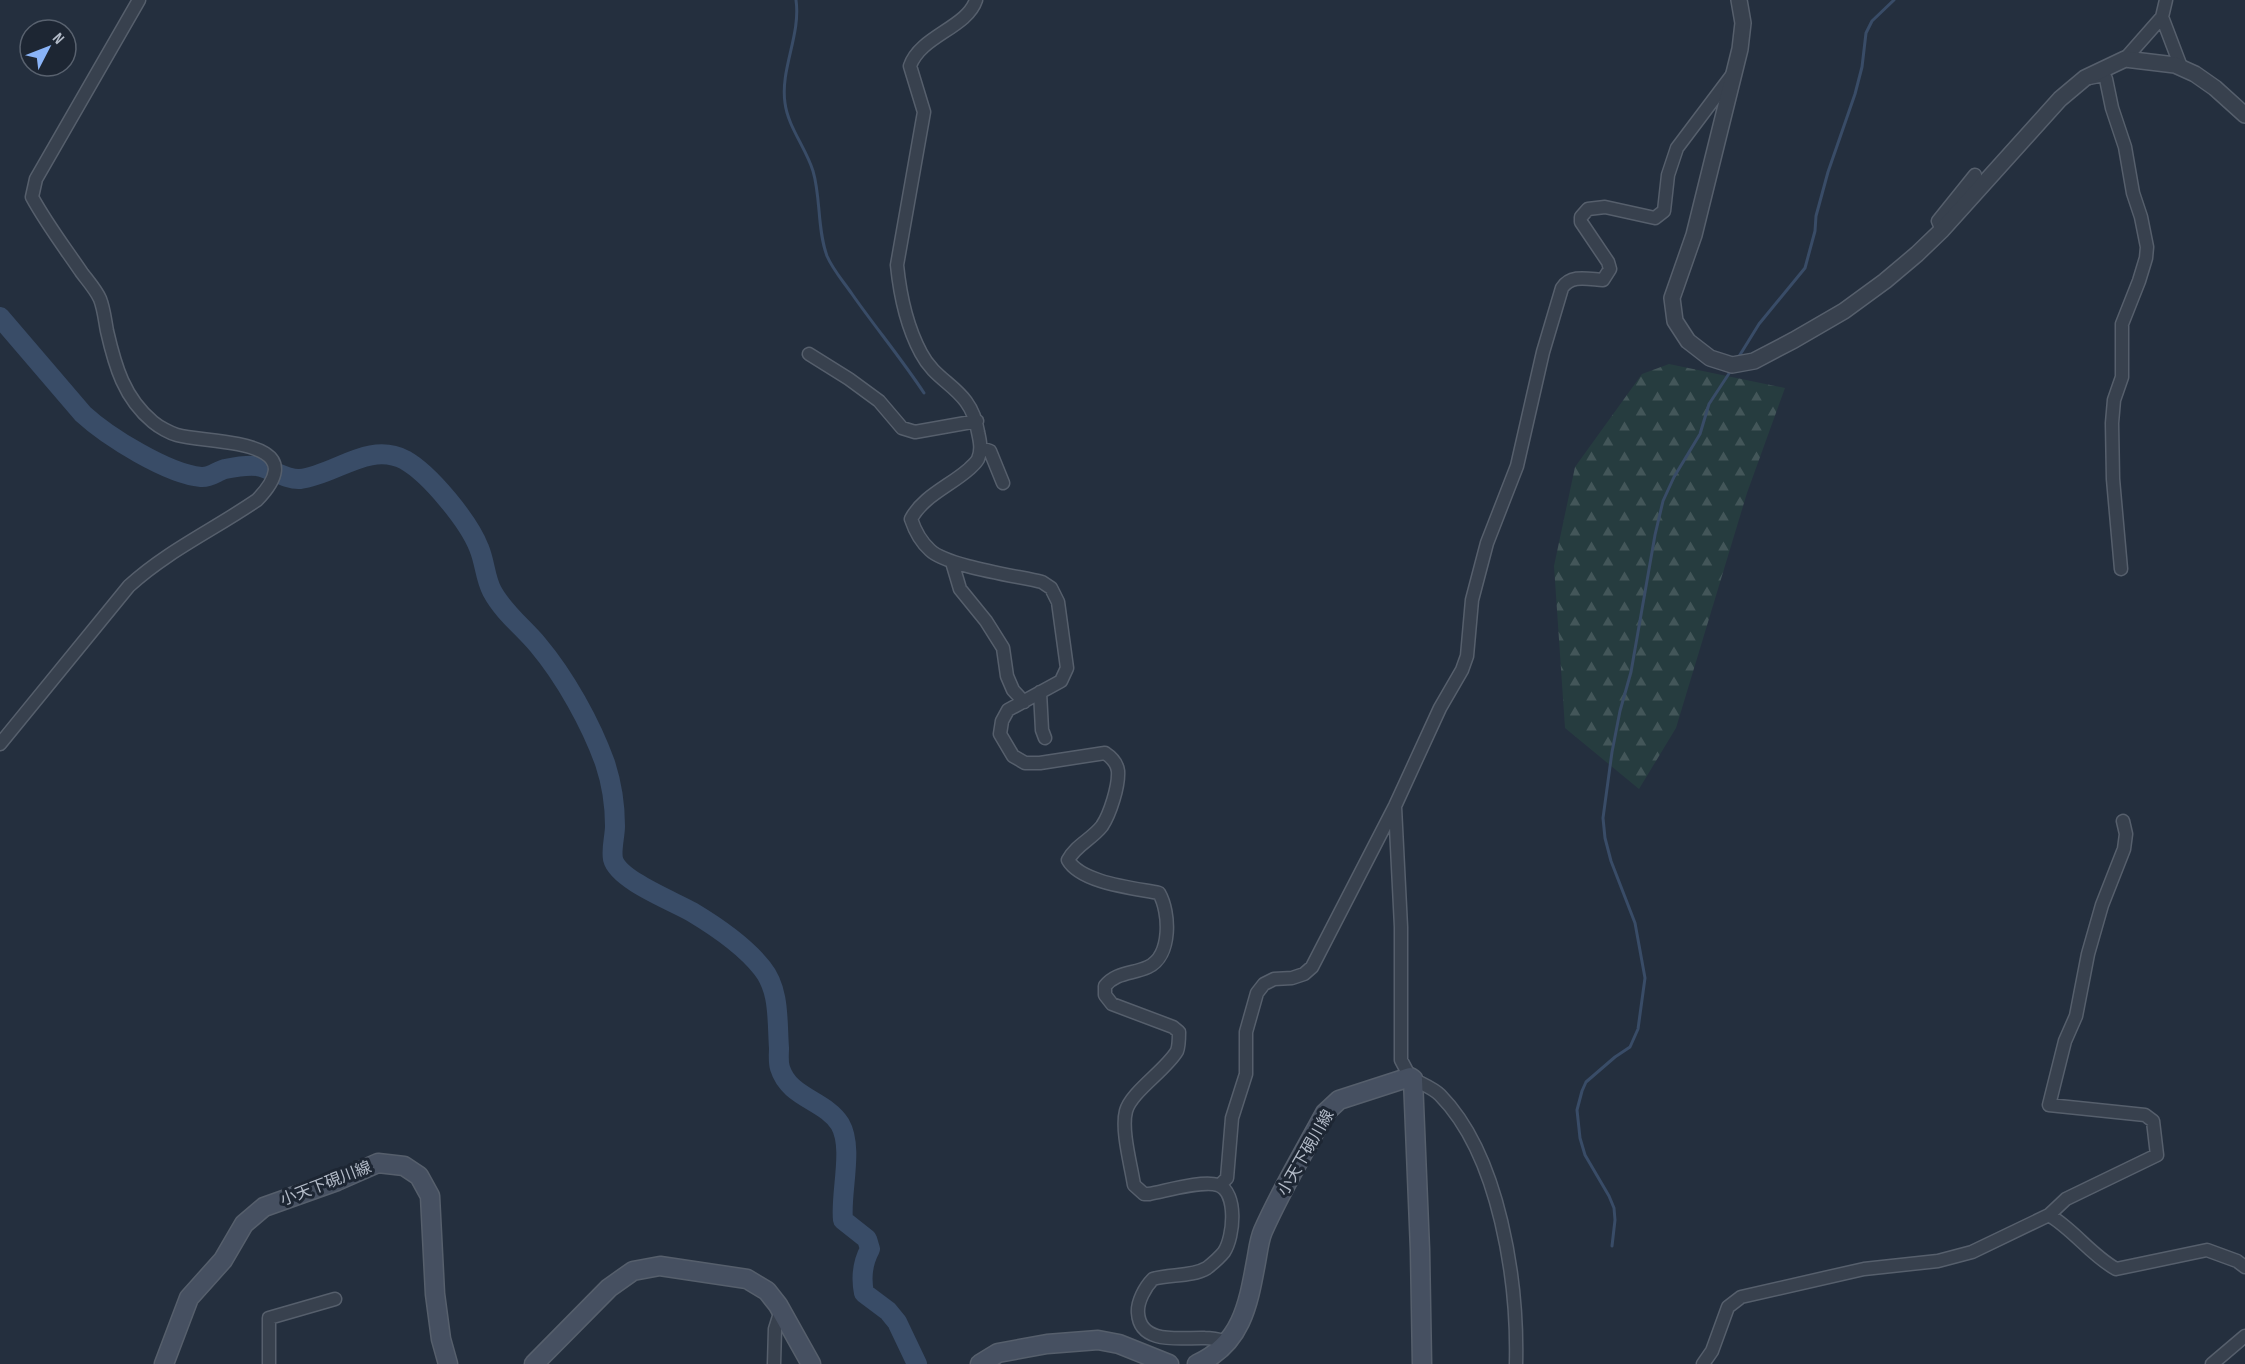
<svg xmlns="http://www.w3.org/2000/svg" width="2245" height="1364" font-family="'Sofia Sans Condensed','Noto Sans JP',sans-serif">
	<style>
		.forest { fill: url(#forest-firs) }
		.lines { fill: none; stroke-linecap: round; stroke-linejoin: round }
		.stream { stroke: #394c67; stroke-width: 3 }
		.river { stroke: #394c67; stroke-width: 20 }
		.minor-casing { stroke: #565f6c; stroke-width: 15 }
		.tertiary-casing { stroke: #565f6c; stroke-width: 18 }
		.secondary-casing { stroke: #565f6c; stroke-width: 21 }
		.minor { stroke: #38414e; stroke-width: 12 }
		.tertiary { stroke: #38414e; stroke-width: 15 }
		.secondary { stroke: #465061; stroke-width: 18 }
		.labels { text-anchor: middle; dominant-baseline: central; stroke-width: 6; stroke-linejoin: round; paint-order: stroke }
		.street-label { font-size: 16px; fill: #b4bcc9; stroke: #1d2633 }
	</style>
	<defs>
		<pattern id="forest-firs" width="22" height="20" patternUnits="userSpaceOnUse" patternTransform="scale(1.5)"><rect width="22" height="20" fill="#263c3f"/><path d="M5 1l3.5 6h-7zM16 11l3.5 6h-7z" fill="#435659"/></pattern>
	</defs>
	<rect width="100%" height="100%" fill="#242f3e"/>
	<path class="forest" d="M1669,364L1785,388L1747,493L1676,728L1639,789L1565,728L1554,566L1575,467L1642,374Z"/>
	<g class="lines">
		<path class="stream" d="M796,0C801,35 780,69 785,103C788,127 806,148 813,171C821,198 817,229 827,256C833,270 843,281 852,294C875,327 901,358 924,393
			M1738,358L1759,324L1805,268L1815,231L1816,216L1828,172L1855,94L1862,67L1866,33L1872,21L1894,0
			M1612,1246L1615,1220L1614,1208L1609,1196L1585,1155L1580,1138L1577,1110L1582,1091L1586,1082L1615,1057L1630,1047L1638,1029L1645,978L1635,923L1611,861L1605,838L1603,818L1612,752L1620,711L1631,672L1655,535L1663,501L1674,477L1700,434L1709,404L1732,369"/>
		<path class="river" d="M0,317L83,414C108,437 168,474 201,477C210,478 217,471 225,469C235,467 247,465 257,466C271,468 286,480 300,479C335,475 369,441 405,460C430,474 469,522 479,548C485,562 485,578 492,591C503,612 524,628 538,645C565,677 591,724 605,763C612,784 615,804 615,826C615,836 611,849 613,859C618,880 673,901 692,912C717,927 744,945 762,968C780,990 777,1021 779,1048C779,1054 778,1062 780,1068C789,1098 825,1100 840,1124C854,1148 840,1193 843,1220L867,1239L870,1249C863,1262 861,1278 864,1293L888,1311L897,1322L917,1364"/>
		<defs>
			<path id="minor" d="M976,0C967,28 920,36 910,66L924,112L897,265C900,295 907,327 921,353C938,386 971,387 978,432C980,441 982,450 978,459C976,463 972,466 969,469C950,486 923,496 911,519C915,531 920,541 930,550C946,566 1017,576 1042,582L1051,588L1058,602L1067,668L1061,681L1008,710L1002,721L1000,734L1013,756L1025,763H1040L1105,753C1111,757 1117,763 1118,771C1119,786 1110,814 1102,826C1092,839 1076,845 1068,860C1081,883 1134,888 1159,893C1170,912 1172,956 1148,967C1133,974 1116,972 1105,986V995L1112,1004L1173,1027L1179,1032C1179,1038 1179,1046 1177,1051C1166,1070 1131,1092 1126,1111C1121,1130 1131,1165 1134,1185L1144,1194H1149C1166,1191 1202,1180 1218,1185C1238,1192 1234,1237 1224,1252C1220,1257 1212,1264 1207,1268C1192,1277 1170,1274 1153,1279C1145,1287 1137,1302 1138,1313C1140,1346 1183,1337 1205,1338C1213,1338 1221,1340 1229,1342
				M2162,17L2181,67
				M2125,59L2162,17L2166,0
				M2089,78L2104,75L2106,79L2112,108L2125,147L2133,193L2141,217L2147,247L2146,258L2139,281L2122,324V377L2114,400L2112,423L2113,479L2121,569
				M1942,230L1938,221L1975,175
				M809,354L849,379L879,401L902,428L915,432L977,421
				M981,448L990,451L1003,483
				M952,562L960,589L986,621L1003,648L1007,676L1013,690L1024,702
				M1040,692L1042,730L1045,738
				M0,744L129,586C167,551 215,529 257,500C317,438 210,444 177,435C170,433 159,427 153,422C124,398 115,366 107,331C105,321 104,309 100,299C96,290 88,281 82,273C65,248 46,223 32,197L36,179L139,0
				M1395,807L1401,927V1060L1410,1077
				M1413,1079C1422,1084 1433,1088 1440,1095C1500,1156 1518,1282 1516,1364
				M1220,1185L1227,1178L1232,1118L1246,1074V1032L1257,993L1264,984L1274,979L1292,978L1304,974L1312,967L1395,806L1440,708L1462,670L1467,656L1472,600L1487,543L1517,466L1543,352L1562,288C1571,274 1588,279 1603,280L1610,269L1608,262L1581,222V217L1588,209L1605,207L1655,218L1664,211L1668,175L1677,148L1732,75
				M2049,1215C2074,1230 2091,1255 2116,1269L2207,1250L2237,1261L2245,1267
				M269,1364V1318L335,1299
				M774,1364L775,1329L781,1310
				M1703,1364L1712,1351L1728,1307L1741,1297L1864,1269L1938,1261L1972,1252L2049,1215L2066,1199L2157,1155L2153,1121L2145,1115L2049,1105L2065,1041L2076,1016L2088,954L2102,905L2124,849L2126,834L2123,821
				M2212,1364L2245,1336"/>
			<path id="tertiary" d="M1739,0L1743,23L1740,49L1694,235L1672,298L1675,321L1688,341L1710,358L1732,365L1754,361L1794,340L1844,311L1885,281L1917,254L1942,230L2060,99L2085,78L2125,59L2175,65L2195,74L2215,88L2245,115"/>
			<path id="secondary" d="M164,1364L189,1298L223,1260L244,1224L264,1207L337,1181L378,1163L404,1166L419,1176L430,1196L435,1294L441,1339L448,1364
				M534,1364L609,1288L633,1271L660,1266L747,1279L767,1291L778,1305L811,1364
				M980,1364L998,1353L1047,1344L1098,1340L1119,1344L1169,1364
				M1197,1364C1241,1344 1248,1306 1256,1262C1258,1252 1259,1240 1263,1231C1281,1190 1304,1152 1325,1113L1339,1100L1410,1077L1413,1079L1420,1250L1422,1364"/>
		</defs>
		<use href="#minor" class="minor-casing"/>
		<use href="#tertiary" class="tertiary-casing"/>
		<use href="#secondary" class="secondary-casing"/>
		<use href="#minor" class="minor"/>
		<use href="#tertiary" class="tertiary"/>
		<use href="#secondary" class="secondary"/>
	</g>
	<g class="labels">
		<g class="street-label">
			<text transform="translate(1306 1153) rotate(-60)">小天下硯川線</text>
			<text transform="translate(326 1184) rotate(-21)">小天下硯川線</text>
		</g>
	</g>
	<g transform="translate(48 48) rotate(48)"><circle r="28" fill="#1d2633" stroke="#59626f" stroke-width="1.5"/>
	<path d="M0-4.5L10 22L0 15L-10 22Z" fill="#8ab4f8"/>
	<text y="-9" font-size="16" font-weight="bold" text-anchor="middle" fill="#b4bcc9">N</text>
	</g>
</svg>
